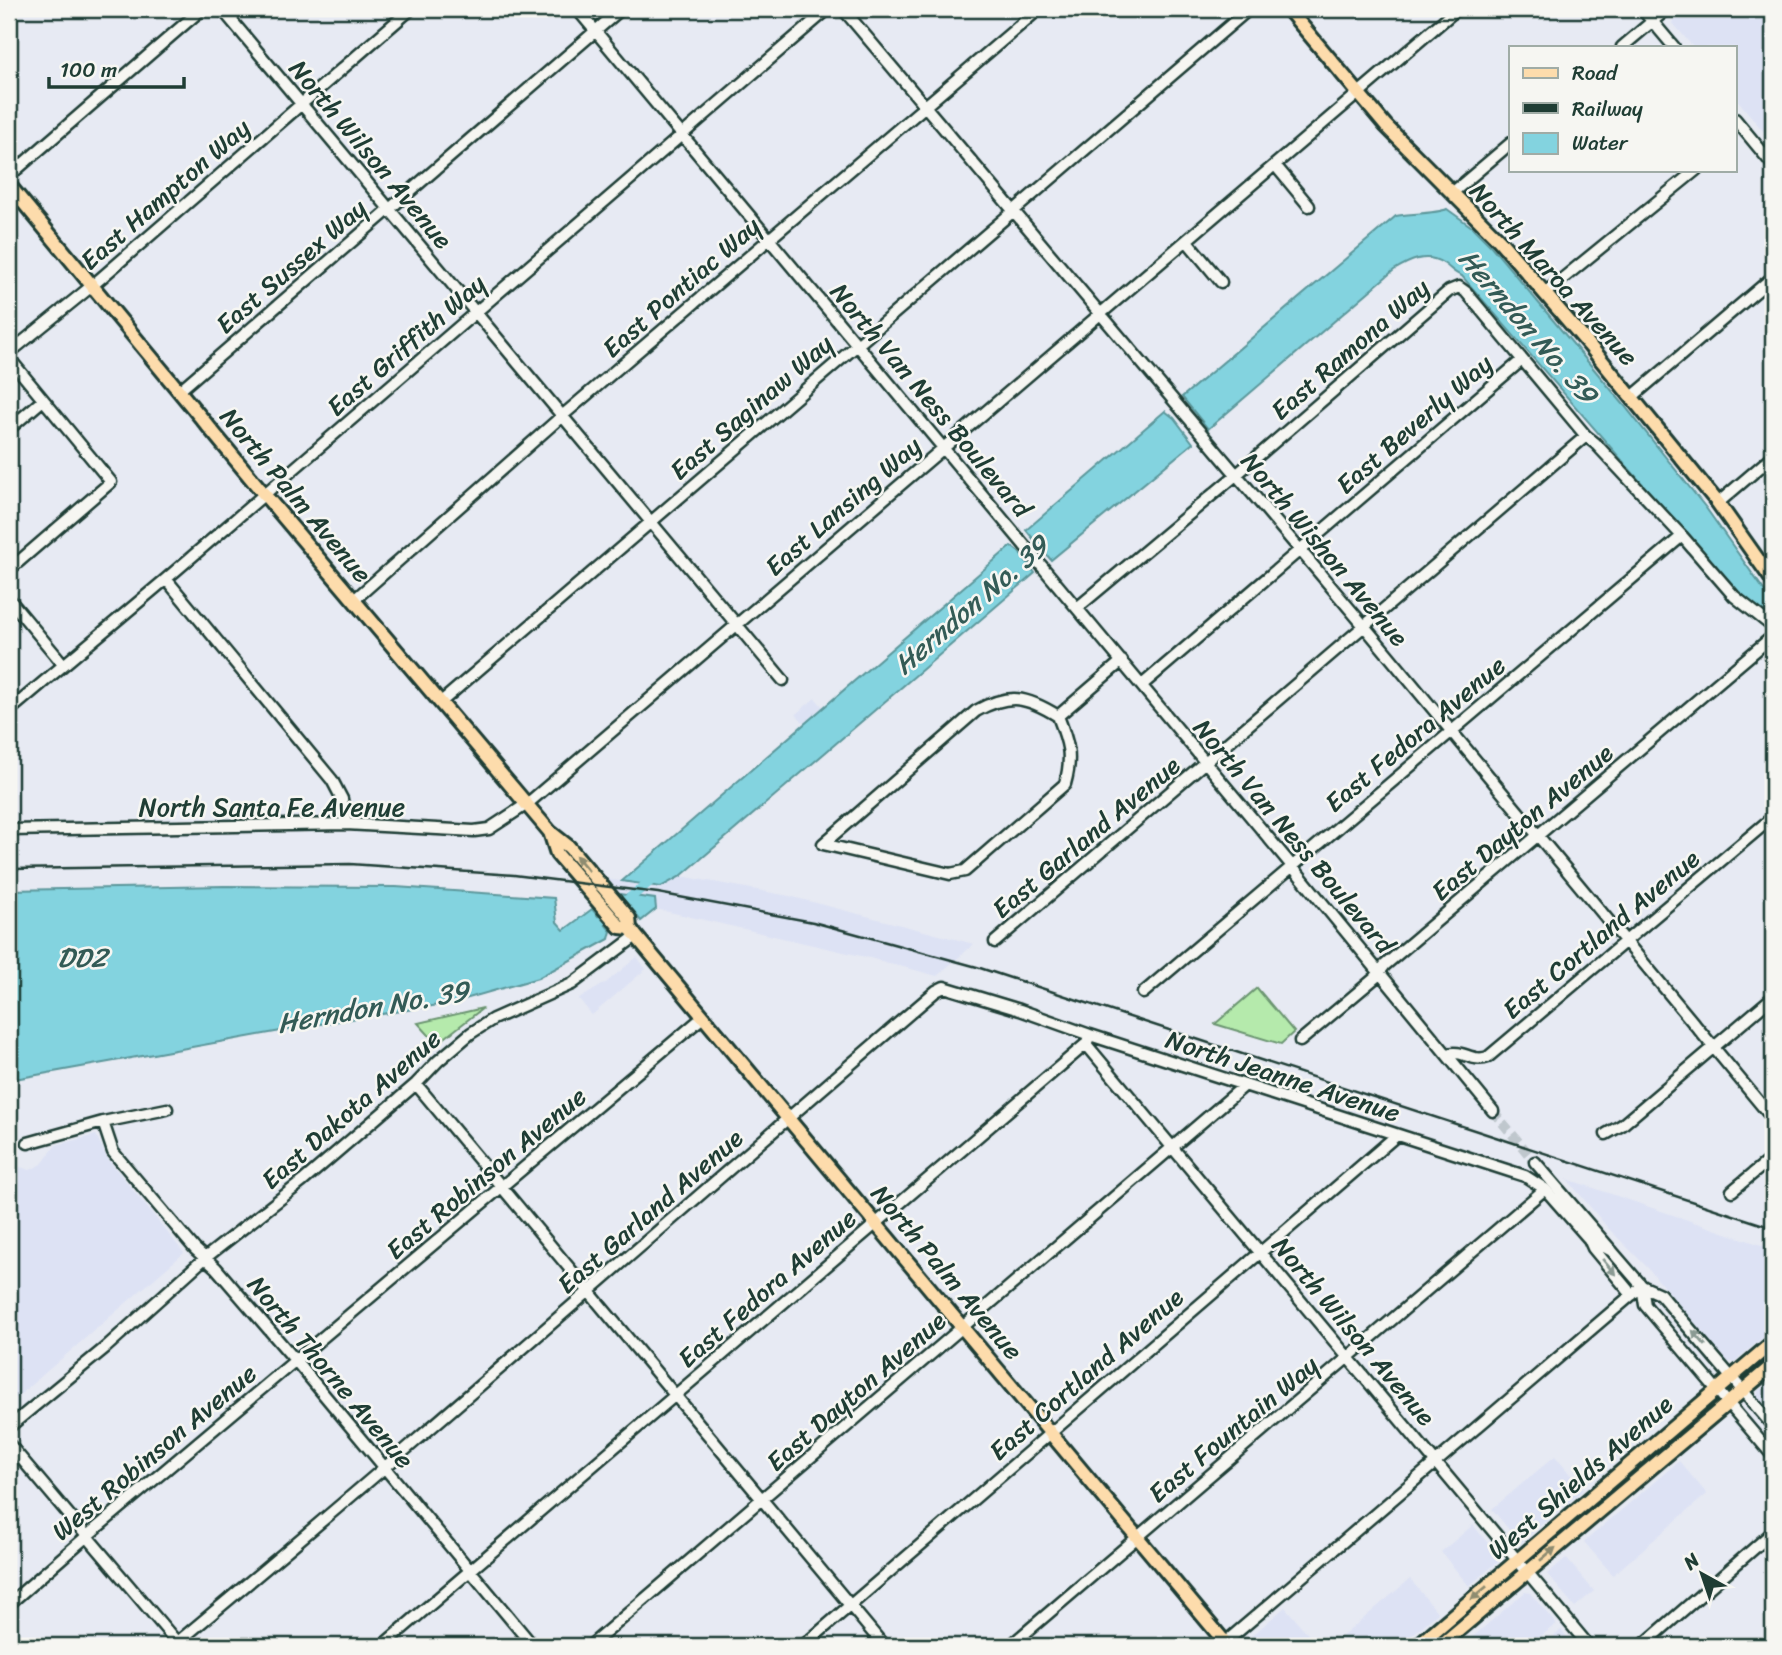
<svg xmlns="http://www.w3.org/2000/svg" width="1782" height="1655" font-family="Sriracha,sans-serif">
	<style>
		.built { fill: #dde2f4 }
		.green { fill: #b5eaac; stroke: #6a9470; stroke-width: 2 }
		.water { fill: #83d3df; stroke: #5b979b; stroke-width: 2 }
		.lines { fill: none; stroke-linecap: round; stroke-linejoin: round }
		.canal { stroke: #83d3df; stroke-width: 10 }
		.minor-tunnel { stroke: #bfc7cd; stroke-width: 10; stroke-dasharray: 10 5; stroke-linecap: butt }
		.minor-casing { stroke: #1f3d34; stroke-width: 15 }
		.major-casing { stroke: #1f3d34; stroke-width: 18 }
		.minor { stroke: #f6f6f2; stroke-width: 10 }
		.major { stroke: #fddcac; stroke-width: 12 }
		.rail { stroke: #1f3d34; stroke-width: 2.5 }
		.oneway { fill: #8e8c70 }
		.oneway2 { fill: #8a9a93 }
		.labels { text-anchor: middle; dominant-baseline: central; stroke-width: 5; stroke-linejoin: round; paint-order: stroke }
		.street-label { font-size: 26px; fill: #1f3d34; stroke: #f6f6f2 }
		.water-label { font-size: 28px; font-style: italic; fill: #335b56; stroke: #f6f6f2 }
	</style>
	<rect width="100%" height="100%" fill="#e7eaf3"/>
	<filter id="ink" filterUnits="userSpaceOnUse"><feTurbulence type="fractalNoise" baseFrequency=".0143" numOctaves="2"/><feDisplacementMap in="SourceGraphic" scale="14" xChannelSelector="R" yChannelSelector="G"/><feConvolveMatrix kernelMatrix="1 2 1 2 8 2 1 2 1" color-interpolation-filters="sRGB"/></filter>
	<g filter="url(#ink)">
		<path class="built" d="M1687,9H1773V143L1735,97V47H1693L1672,22Z
			M815,698L823,707L804,723L796,714Z
			M681,876L789,896L974,944L937,976L870,958L656,909L655,899L619,894L606,879L661,887Z
			M637,957L646,969L592,1015L579,999L607,982Z
			M96,1135L107,1158L184,1253L9,1404V1157L16,1166L30,1170L42,1164L56,1145Z
			M1567,1179L1773,1249V1329L1734,1362H1726L1649,1269L1608,1228Z
			M1773,1378V1413L1772,1415L1757,1397L1758,1391Z
			M1555,1456L1583,1490L1520,1543L1492,1509Z
			M1679,1461L1707,1494L1613,1575L1584,1542Z
			M1473,1525L1500,1558V1560L1469,1586L1441,1552Z
			M1566,1558L1594,1591L1575,1607L1547,1574Z
			M1410,1579L1438,1613L1399,1646H1331Z
			M1525,1592L1530,1593L1556,1624L1529,1646H1462Z
			M1285,1607L1318,1646H1251L1246,1641Z
			M1561,1630L1575,1646H1545L1544,1645Z"/>
		<path class="green" d="M1257,988L1294,1032L1281,1044L1215,1024Z
			M483,1008L437,1044L418,1023Z"/>
		<path class="water" d="M1447,209L1472,227L1491,246L1624,405L1706,508L1773,603V616L1763,613L1738,594L1462,276C1453,273 1450,267 1443,263C1426,252 1409,261 1394,270L1208,429L1182,397L1396,216C1408,214 1439,213 1447,209Z
			M1165,411L1174,418L1193,443L1051,560L1026,530Z
			M1011,546L1019,552L1035,573L681,876L661,887L622,881Z
			M224,886L396,887L554,898L557,922L564,930L592,909L611,931L609,939L538,978L451,1003L320,1024L9,1080V890Z
			M619,894L655,899L656,909L641,921Z"/>
		<g class="lines">
			<path class="canal" d="M593,928L654,878"/>
			<path class="minor-tunnel" d="M1493,1111L1535,1162"/>
			<defs>
				<path id="minor" d="M222,9L783,680
					M577,9L1292,866L1493,1111
					M843,9L1365,627L1773,1119
					M1642,9L1674,47
					M1622,47L1667,9
					M1735,119L1773,165
					M1275,165L1309,206
					M9,176L202,9
					M1452,193L1511,143
					M1187,241L1221,282
					M1545,293L1696,170
					M9,353L93,285L411,9
					M9,358L111,482L9,570
					M180,390L621,9
					M1632,397L1773,277
					M9,429L43,400
					M1718,503L1773,456
					M166,579L332,780L342,799L346,824
					M9,599L63,664
					M354,600L562,416L1039,9
					M1077,608L1236,475L1449,291L1459,287L1466,292L1586,436L1595,443L1682,536L1734,596L1773,627
					M1142,685L1522,360
					M441,702L1249,9
					M9,711L166,579L828,9
					M1058,716L1122,661
					M9,830L346,824L474,831L489,829L527,804L1457,9
					M823,844L950,874L965,871L1065,784C1073,756 1068,742 1058,716
					M823,844L976,711C1009,693 1026,696 1058,716
					M995,942L1586,436
					M1143,993L1682,536
					M1300,1041L1375,978L1385,965L1773,636
					M1086,1044L1589,1646
					M1448,1054C1462,1049 1473,1063 1488,1057L1773,817
					M416,1084L884,1646
					M103,1122L113,1152L195,1249L216,1268L296,1361L533,1646
					M1606,1134L1622,1125L1773,997
					M28,1143L103,1122L167,1109
					M1535,1162L1642,1286L1660,1294L1773,1426
					M1732,1191L1773,1157
					M1589,1239L1593,1248L1632,1295
					M1642,1286L1645,1305L1773,1456
					M9,1427L105,1348L205,1258L303,1181L416,1084L438,1061L471,1033L493,1019L572,984L636,936
					M9,1444L180,1646
					M9,1604L87,1536L703,1017
					M173,1646C431,1432 681,1209 936,991L944,987L1020,1010L1090,1035L1525,1176L1545,1189L1588,1238L1612,1251
					M382,1646L1086,1044L1090,1035
					M590,1646L1244,1086
					M803,1646L1397,1135
					M1010,1646L1545,1189
					M1221,1646L1642,1286
					M1642,1646L1773,1532"/>
				<path id="major" d="M1288,9L1386,126L1499,240L1589,345L1718,503L1773,581
					M9,185L264,494L550,832L569,847L629,918L630,928L636,936L1228,1646
					M550,832L557,854L620,927L630,928
					M1417,1646L1773,1342
					M1440,1646L1773,1365"/>
			</defs>
			<use href="#minor" class="minor-casing"/>
			<use href="#major" class="major-casing"/>
			<use href="#minor" class="minor"/>
			<use href="#major" class="major"/>
			<path class="rail" d="M9,869L350,864L514,875L658,893L813,922L977,967L1773,1228"/>
		</g>
		<defs><path id="oneway-solid" d="M-6-.8H1V-3.2L6.5 0L1 3.2V.8H-6Z" transform="scale(1.75)"/></defs>
		<g class="oneway">
			<use href="#oneway-solid" transform="translate(582 863) rotate(-130)"/>
			<use href="#oneway-solid" transform="translate(1548 1554) rotate(-40)"/>
			<use href="#oneway-solid" transform="translate(1479 1593) rotate(140)"/>
		</g>
		<g class="oneway2">
			<use href="#oneway-solid" transform="translate(1609 1267) rotate(50)"/>
			<use href="#oneway-solid" transform="translate(1699 1338) rotate(-131)"/>
		</g>
	</g>
	<g class="labels">
		<g class="street-label">
			<text transform="translate(371 154) rotate(50)">North Wilson Avenue</text>
			<text transform="translate(165 194) rotate(-41)">East Hampton Way</text>
			<text transform="translate(291 266) rotate(-41)">East Sussex Way</text>
			<text transform="translate(1554 274) rotate(48)">North Maroa Avenue</text>
			<text transform="translate(681 287) rotate(-41)">East Pontiac Way</text>
			<text transform="translate(406 345) rotate(-41)">East Griffith Way</text>
			<text transform="translate(1350 349) rotate(-41)">East Ramona Way</text>
			<text transform="translate(931 400) rotate(50)">North Van Ness Boulevard</text>
			<text transform="translate(751 407) rotate(-41)">East Saginaw Way</text>
			<text transform="translate(1414 424) rotate(-41)">East Beverly Way</text>
			<text transform="translate(296 495) rotate(50)">North Palm Avenue</text>
			<text transform="translate(843 506) rotate(-41)">East Lansing Way</text>
			<text transform="translate(1325 549) rotate(50)">North Wishon Avenue</text>
			<text transform="translate(1415 734) rotate(-40)">East Fedora Avenue</text>
			<text x="272" y="807">North Santa Fe Avenue</text>
			<text transform="translate(1522 822) rotate(-40)">East Dayton Avenue</text>
			<text transform="translate(1294 836) rotate(50)">North Van Ness Boulevard</text>
			<text transform="translate(1086 837) rotate(-40)">East Garland Avenue</text>
			<text transform="translate(1601 934) rotate(-40)">East Cortland Avenue</text>
			<text transform="translate(1283 1076) rotate(18)">North Jeanne Avenue</text>
			<text transform="translate(351 1109) rotate(-41)">East Dakota Avenue</text>
			<text transform="translate(486 1173) rotate(-40)">East Robinson Avenue</text>
			<text transform="translate(650 1211) rotate(-41)">East Garland Avenue</text>
			<text transform="translate(947 1272) rotate(50)">North Palm Avenue</text>
			<text transform="translate(767 1288) rotate(-41)">East Fedora Avenue</text>
			<text transform="translate(1354 1331) rotate(50)">North Wilson Avenue</text>
			<text transform="translate(331 1372) rotate(50)">North Thorne Avenue</text>
			<text transform="translate(1086 1374) rotate(-41)">East Cortland Avenue</text>
			<text transform="translate(856 1391) rotate(-41)">East Dayton Avenue</text>
			<text transform="translate(1233 1429) rotate(-40)">East Fountain Way</text>
			<text transform="translate(154 1452) rotate(-40)">West Robinson Avenue</text>
			<text transform="translate(1580 1477) rotate(-41)">West Shields Avenue</text>
		</g>
		<g class="water-label">
			<text transform="translate(1528 326) rotate(49)">Herndon No. 39</text>
			<text transform="translate(971 605) rotate(-41)">Herndon No. 39</text>
			<text x="82" y="957">DD2</text>
			<text transform="translate(373 1007) rotate(-10)">Herndon No. 39</text>
		</g>
	</g>
	<rect width="1782" height="1655" fill="none" stroke="#f6f6f2" stroke-width="35"/>
	<rect x="18" y="18" width="1747" height="1620" fill="none" stroke="#1f3d34" stroke-width="2.5" filter="url(#ink)"/>
	<rect x="1509" y="46" width="228" height="126" fill="#f6f6f2" stroke="#a0aca6" stroke-width="2"/>
	<rect x="1523" y="68" width="35" height="10" fill="#fddcac" stroke="#a0aca6" stroke-width="2"/>
	<text x="1572" y="80" font-size="21" fill="#1f3d34">Road</text>
	<rect x="1523" y="103" width="35" height="10" fill="#1f3d34" stroke="#a0aca6" stroke-width="2"/>
	<text x="1572" y="116" font-size="21" fill="#1f3d34">Railway</text>
	<rect x="1523" y="133" width="35" height="21" fill="#83d3df" stroke="#a0aca6" stroke-width="2"/>
	<text x="1572" y="150" font-size="21" fill="#1f3d34">Water</text>
	<g transform="translate(1702 1574) rotate(320)" stroke="#f6f6f2" stroke-width="5" paint-order="stroke">
	<path d="M0-5L12 26L0 18L-12 26Z" fill="#1f3d34"/>
	<text y="-10" font-size="19" font-weight="bold" text-anchor="middle" fill="#1f3d34">N</text>
	</g>
	<path d="M49 77v10h135v-10" fill="none" stroke="#1f3d34" stroke-width="3.5"/>
	<text x="60" y="77" font-size="21" fill="#1f3d34" stroke="#f6f6f2" stroke-width="5" paint-order="stroke">100 m</text>
</svg>
